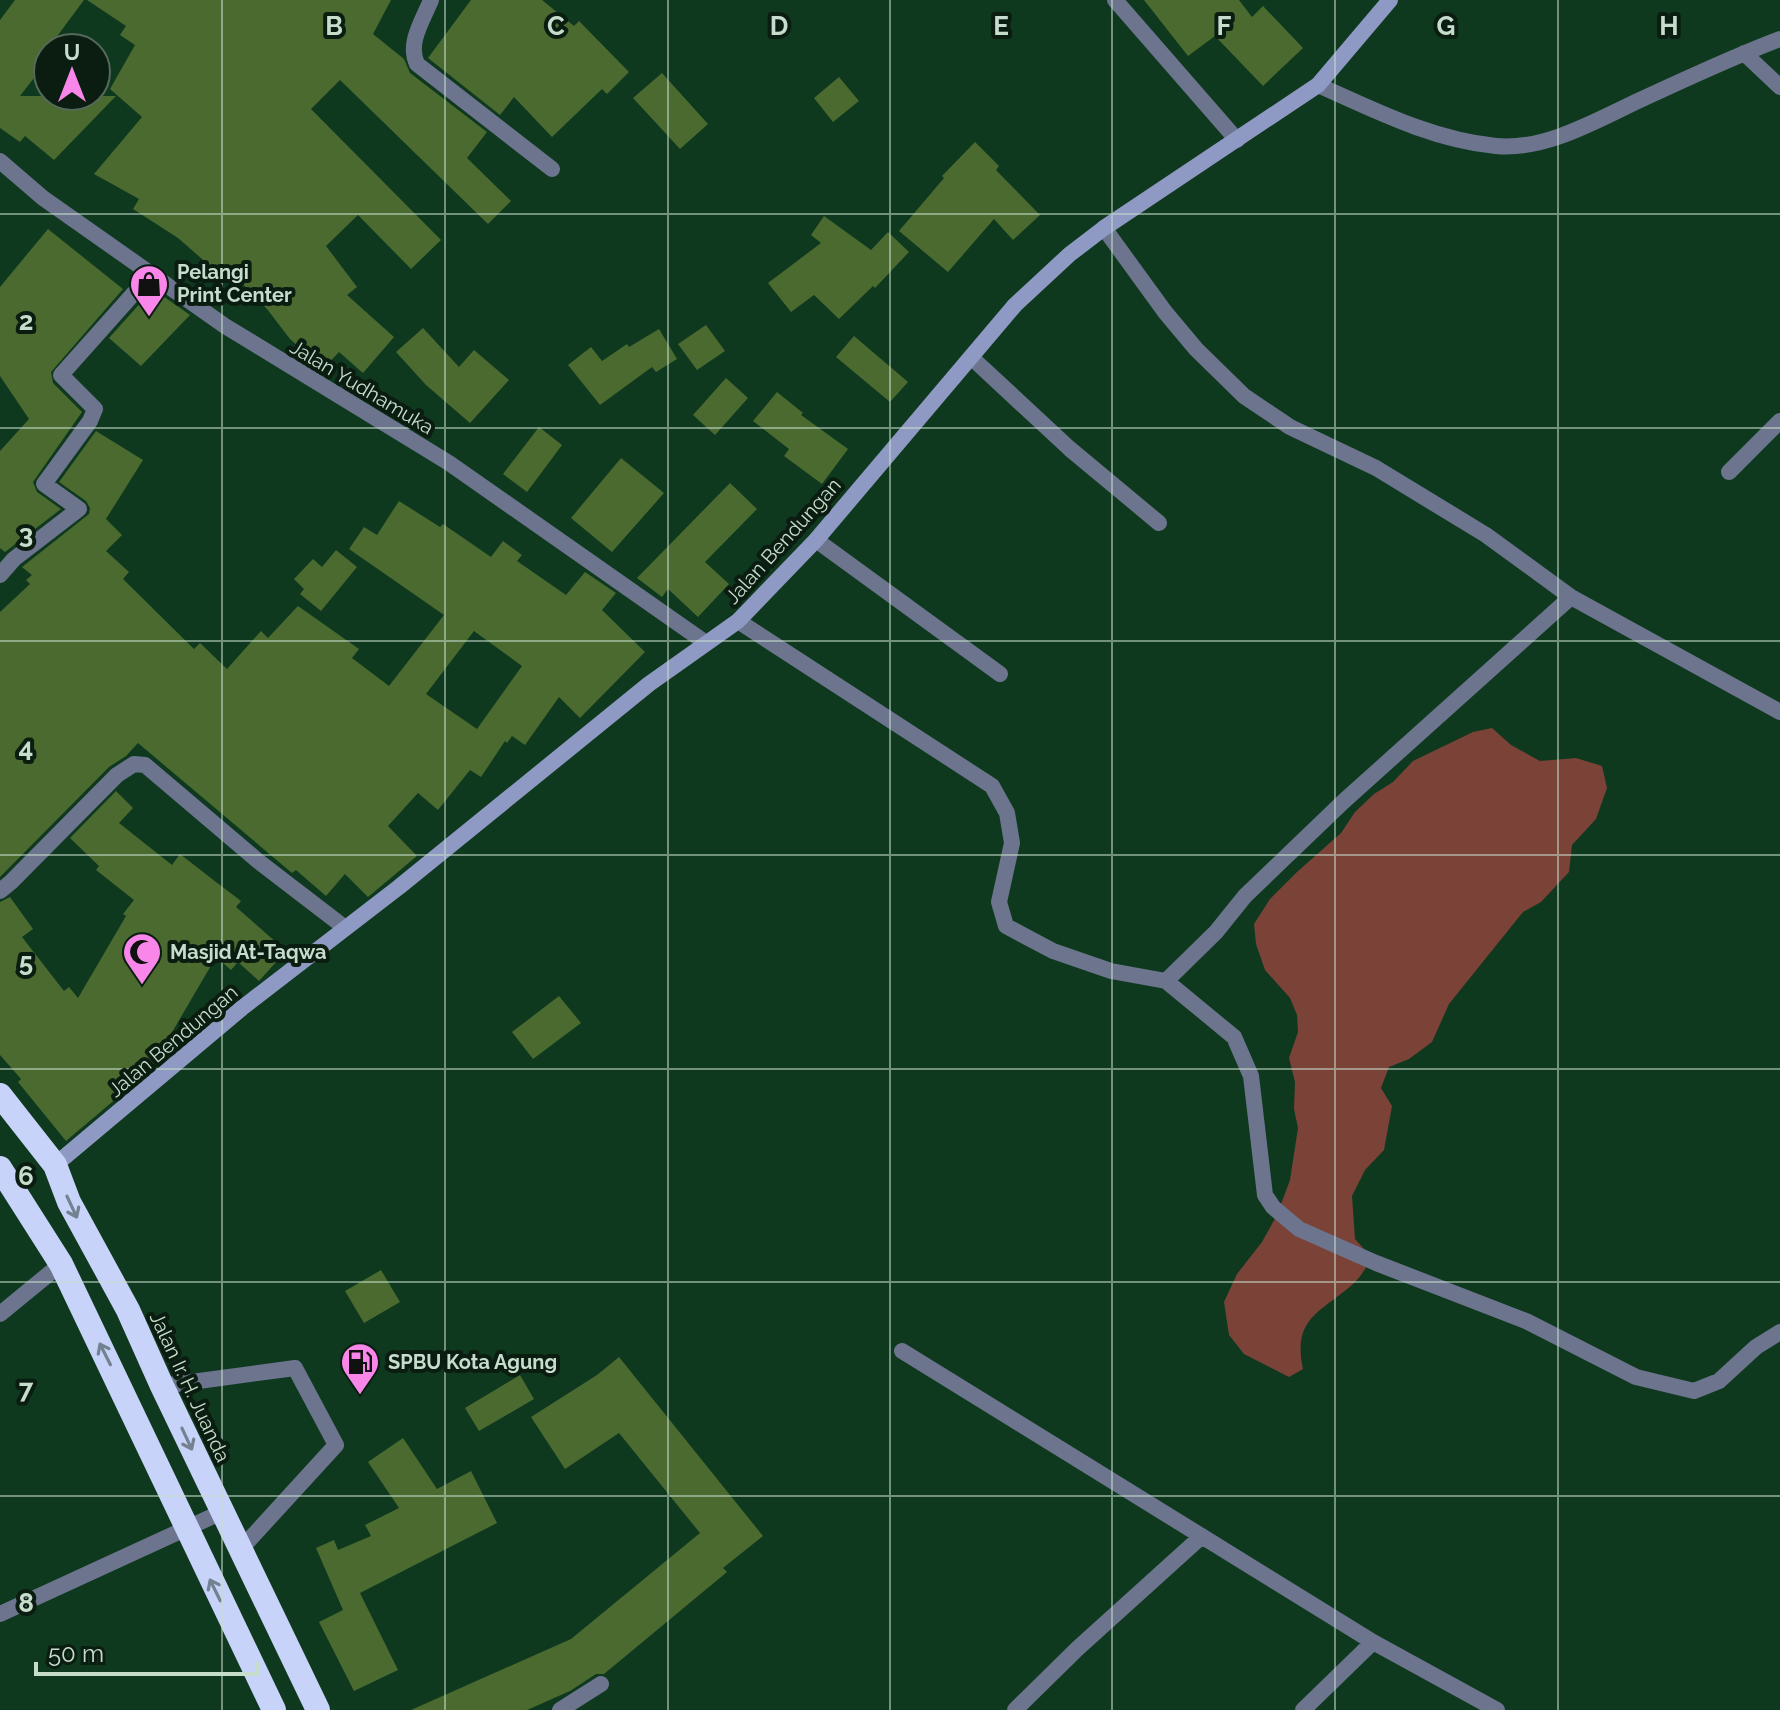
<svg xmlns="http://www.w3.org/2000/svg" width="1780" height="1710" font-family="Raleway,sans-serif">
	<style>
		.green { fill: #7b4237 }
		.building { fill: #4a6a30; fill-rule: evenodd }
		.lines { fill: none; stroke-linecap: round; stroke-linejoin: round }
		.lane { stroke: #6c748e; stroke-width: 16 }
		.street { stroke: #6c748e; stroke-width: 16 }
		.secondary { stroke: #8e9ac3; stroke-width: 16 }
		.highway { stroke: #c8d3fa; stroke-width: 24 }
		.oneway { stroke: #738191 }
		.grid { fill: none; stroke: #c7ddcc; stroke-width: 2; stroke-opacity: 0.55 }
		.labels { text-anchor: middle; dominant-baseline: central; stroke-width: 8; stroke-linejoin: round; paint-order: stroke }
		.poi-label { font-size: 20px; font-weight: bold; fill: #c7ddcc; stroke: #0b1c10; text-anchor: start }
		.street-label { font-size: 20px; fill: #c7ddcc; stroke: #0b1c10 }
		.grid-label { font-size: 26px; text-anchor: middle; font-weight: bold; fill: #c7ddcc; stroke: #0b1c10; stroke-width: 8; stroke-linejoin: round; paint-order: stroke }
	</style>
	<rect width="100%" height="100%" fill="#0f391f"/>
	<path class="green" d="M1492,728L1511,745L1540,761L1576,758L1602,766L1607,788L1596,819L1572,845L1569,872L1541,902L1523,912L1498,943L1449,1004L1432,1042L1409,1059L1389,1067L1381,1088L1392,1106L1384,1150L1365,1170L1352,1196L1355,1239L1372,1258C1366,1267 1361,1277 1353,1284C1320,1313 1292,1318 1303,1369L1289,1377L1244,1354L1229,1335L1224,1302L1237,1274L1262,1242L1277,1215L1290,1180L1298,1128L1294,1109L1295,1082L1289,1058L1298,1032L1297,1015L1290,998L1265,970L1256,944L1254,924L1270,899L1297,872L1341,833L1355,812L1374,794L1393,782L1413,761L1473,732Z"/>
	<path class="building" d="M15,0H84L35,66L40,70L20,96H116L54,160L25,136L20,142L0,128V20Z
		M87,0H391L373,34L404,59L410,73L487,132L467,158L511,201L488,224L340,80L311,109L441,240L411,269L358,215L326,246L357,287L347,295L394,337L363,373L339,352L323,369L290,339L267,309L232,273L226,280L178,238L133,209L139,199L94,174L142,117L110,89L135,45L120,35L126,26Z
		M471,0H542L574,26L579,21L629,72L607,94L602,89L552,137L514,97L500,115L428,58Z
		M1144,0H1239L1252,17L1263,6L1303,48L1263,86L1215,36L1188,56Z
		M662,73L708,124L680,149L633,98Z
		M839,77L859,101L833,122L814,98Z
		M975,142L999,166L996,170L1040,215L1013,240L994,219L948,272L899,231L944,178L942,176Z
		M824,216L871,250L888,232L909,252L875,288L873,286L839,319L814,295L791,312L768,283L821,243L811,235Z
		M48,229L123,289L51,372L53,383L82,412L33,482L37,492L61,509L5,552L0,548V451L29,419L0,376V287Z
		M153,289L190,315L141,366L109,338Z
		M706,325L725,351L697,370L678,344Z
		M423,328L459,367L474,350L509,380L470,423L426,385L396,352Z
		M659,329L677,359L656,372L652,367L600,405L568,365L591,347L602,361L627,344L629,347Z
		M854,336L908,382L890,402L836,357Z
		M726,378L748,398L715,435L693,415Z
		M777,392L803,413L801,415L848,449L822,484L784,456L789,449L753,421Z
		M539,427L562,445L527,492L503,474Z
		M96,431L143,460L106,519L122,535L106,551L129,572L123,579L194,649L200,643L227,669L261,631L268,638L298,606L359,649L352,658L389,686L444,615L349,549L364,527L377,535L399,501L440,527L443,524L491,557L503,541L522,555L517,561L566,595L585,572L616,593L602,610L645,652L580,718L559,697L525,745L512,736L507,743L505,741L481,777L470,770L438,810L418,793L388,826L417,856L368,897L345,874L326,896L296,870L292,873L138,743L126,756L109,767L0,877V612L30,584L26,580L32,575L22,567L89,514L90,508L86,501L59,482ZM474,631L522,666L477,729L426,694Z
		M621,458L664,493L612,552L571,518Z
		M730,483L757,509L705,562L729,584L698,617L668,589L662,597L637,578Z
		M336,550L357,567L321,611L300,594L304,589L294,579L313,559L322,567Z
		M116,791L133,808L119,823L172,865L180,854L216,882L241,901L236,907L286,951L259,981L238,962L231,970L216,957L150,1070L66,1141L18,1082L21,1079L0,1055V902L10,897L33,929L22,937L64,991L69,987L78,998L126,916L123,914L134,900L96,870L99,866L70,838Z
		M559,996L581,1023L533,1059L512,1032Z
		M381,1270L400,1302L364,1323L345,1291Z
		M619,1357L763,1536L723,1568L727,1572L604,1674H596L570,1691L527,1710H411L571,1639L700,1533L619,1433L565,1469L531,1417L597,1375Z
		M520,1375L534,1399L479,1431L465,1408Z
		M403,1438L437,1489L471,1471L497,1523L360,1593L398,1670L354,1691L319,1622L343,1610L316,1548L334,1540L338,1550L371,1536L365,1525L399,1508L368,1462Z"/>
	<g class="lines">
		<path class="lane" d="M162,1386L295,1368L336,1445L240,1550"/>
		<path class="street" d="M431,0C423,20 407,43 417,64L552,169
			M1115,0L1237,140
			M1744,53L1780,87
			M1318,85C1376,111 1433,140 1496,146C1545,151 1597,120 1640,100C1686,79 1732,57 1780,39
			M0,161L43,198L225,326L449,463L706,643
			M1104,228L1165,312L1196,349L1244,396L1290,427L1376,468L1486,535L1571,597L1780,712
			M972,358L1070,449L1159,523
			M1729,472L1780,421
			M816,540L1000,674
			M0,575L14,559L79,509L44,484L90,421L95,409L61,375L151,274
			M738,621L992,786L1007,813L1012,843L999,902L1006,926L1053,951L1111,971L1166,981L1234,1037L1251,1076L1265,1195L1273,1207L1299,1229L1376,1263L1526,1321L1636,1377L1694,1391L1719,1381L1756,1347L1780,1332
			M0,891L11,882L117,775L134,764L145,765L258,861L344,927
			M1166,981L1216,932L1245,896L1344,801L1571,597
			M0,1314L61,1264
			M902,1351L1373,1642L1497,1710
			M0,1614L222,1512
			M560,1710L601,1684
			M1015,1710L1077,1649L1202,1536
			M1303,1710L1373,1642"/>
		<path class="secondary" d="M55,1165L242,1008L399,887L649,684L738,621L816,540L1015,305L1070,254L1104,228L1318,85L1390,0"/>
		<path class="highway" d="M0,1095L55,1165L69,1202L128,1310L162,1386L318,1710
			M0,1168L61,1264L274,1710"/>
	</g>
	<defs><path id="oneway-shaft" d="M-6 0H5M1.5-3L5.5 0L1.5 3" fill="none" stroke-width="1.6" stroke-linecap="round" stroke-linejoin="round" transform="scale(2)"/></defs>
	<g class="oneway">
		<use href="#oneway-shaft" transform="translate(72 1207) rotate(65)"/>
		<use href="#oneway-shaft" transform="translate(105 1354) rotate(-117)"/>
		<use href="#oneway-shaft" transform="translate(187 1439) rotate(65)"/>
		<use href="#oneway-shaft" transform="translate(215 1590) rotate(-116)"/>
	</g>
	<path class="grid" d="M222,0V1710M445,0V1710M668,0V1710M890,0V1710M1112,0V1710M1335,0V1710M1558,0V1710M0,214H1780M0,428H1780M0,641H1780M0,855H1780M0,1069H1780M0,1282H1780M0,1496H1780"/>
	<defs>
		<symbol id="shop-pin" viewBox="-11 -11 22 30"><path d="M0 17L-7.5 6A9.5 9.5 0 1 1 7.5 6Z" fill="#f987e9" stroke="#0b1c10"/><path d="M-5-2.5h2.3a2.7 3.5 0 0 1 5.4 0H5L5.5 6h-11ZM-1.5-2.5h3a1.5 2.3 0 0 0-3 0Z" fill="#111"/></symbol>
		<symbol id="mosque-pin" viewBox="-11 -11 22 30"><path d="M0 17L-7.5 6A9.5 9.5 0 1 1 7.5 6Z" fill="#f987e9" stroke="#0b1c10"/><path d="M3.5-4.9A6 6 0 1 0 3.5 4.9A5 5 0 1 1 3.5-4.9Z" fill="#111"/></symbol>
		<symbol id="fuel-pin" viewBox="-11 -11 22 30"><path d="M0 17L-7.5 6A9.5 9.5 0 1 1 7.5 6Z" fill="#f987e9" stroke="#0b1c10"/><path d="M-5.5-6h7V0h2V4h1.3V-2.5L3-4.5l.8-.8L6-3V5H2.5V1h-1V6h-7ZM-4.2-4.7v3.2H.2V-4.7Z" fill="#111"/></symbol>
	</defs>
	<g fill-rule="evenodd">
		<use href="#shop-pin" x="127" y="262" width="44" height="60"/>
		<use href="#mosque-pin" x="120" y="930" width="44" height="60"/>
		<use href="#fuel-pin" x="338" y="1340" width="44" height="60"/>
	</g>
	<g class="labels">
		<g class="poi-label">
			<text x="177" y="272">Pelangi<tspan x="177" dy="23">Print Center</tspan></text>
			<text x="170" y="952">Masjid At-Taqwa</text>
			<text x="388" y="1362">SPBU Kota Agung</text>
		</g>
		<g class="street-label">
			<text transform="translate(362 387) rotate(31)">Jalan Yudhamuka</text>
			<text transform="translate(783 541) rotate(-48)">Jalan Bendungan</text>
			<text transform="translate(173 1041) rotate(-40)">Jalan Bendungan</text>
			<text transform="translate(190 1387) rotate(65)">Jalan Ir. H. Juanda</text>
		</g>
	</g>
	<g class="grid-label">
		<text x="334" y="35">B</text>
		<text x="556" y="35">C</text>
		<text x="779" y="35">D</text>
		<text x="1001" y="35">E</text>
		<text x="1224" y="35">F</text>
		<text x="1446" y="35">G</text>
		<text x="1669" y="35">H</text>
		<text x="26" y="330">2</text>
		<text x="26" y="543">3</text>
		<text x="26" y="757">4</text>
		<text x="26" y="971">5</text>
		<text x="26" y="1185">6</text>
		<text x="26" y="1398">7</text>
		<text x="26" y="1612">8</text>
	</g>
	<g transform="translate(72 72)"><circle r="38" fill="#0b1c10" stroke="#56695b" stroke-width="2"/>
	<path d="M0-6L14 30L0 20L-14 30Z" fill="#f987e9"/>
	<text y="-12" font-size="22" font-weight="bold" text-anchor="middle" fill="#c7ddcc">U</text>
	</g>
	<path d="M36 1662v12h222v-12" fill="none" stroke="#c7ddcc" stroke-width="4"/>
	<text x="48" y="1662" font-size="24" fill="#c7ddcc" stroke="#0b1c10" stroke-width="6" paint-order="stroke">50 m</text>
</svg>
